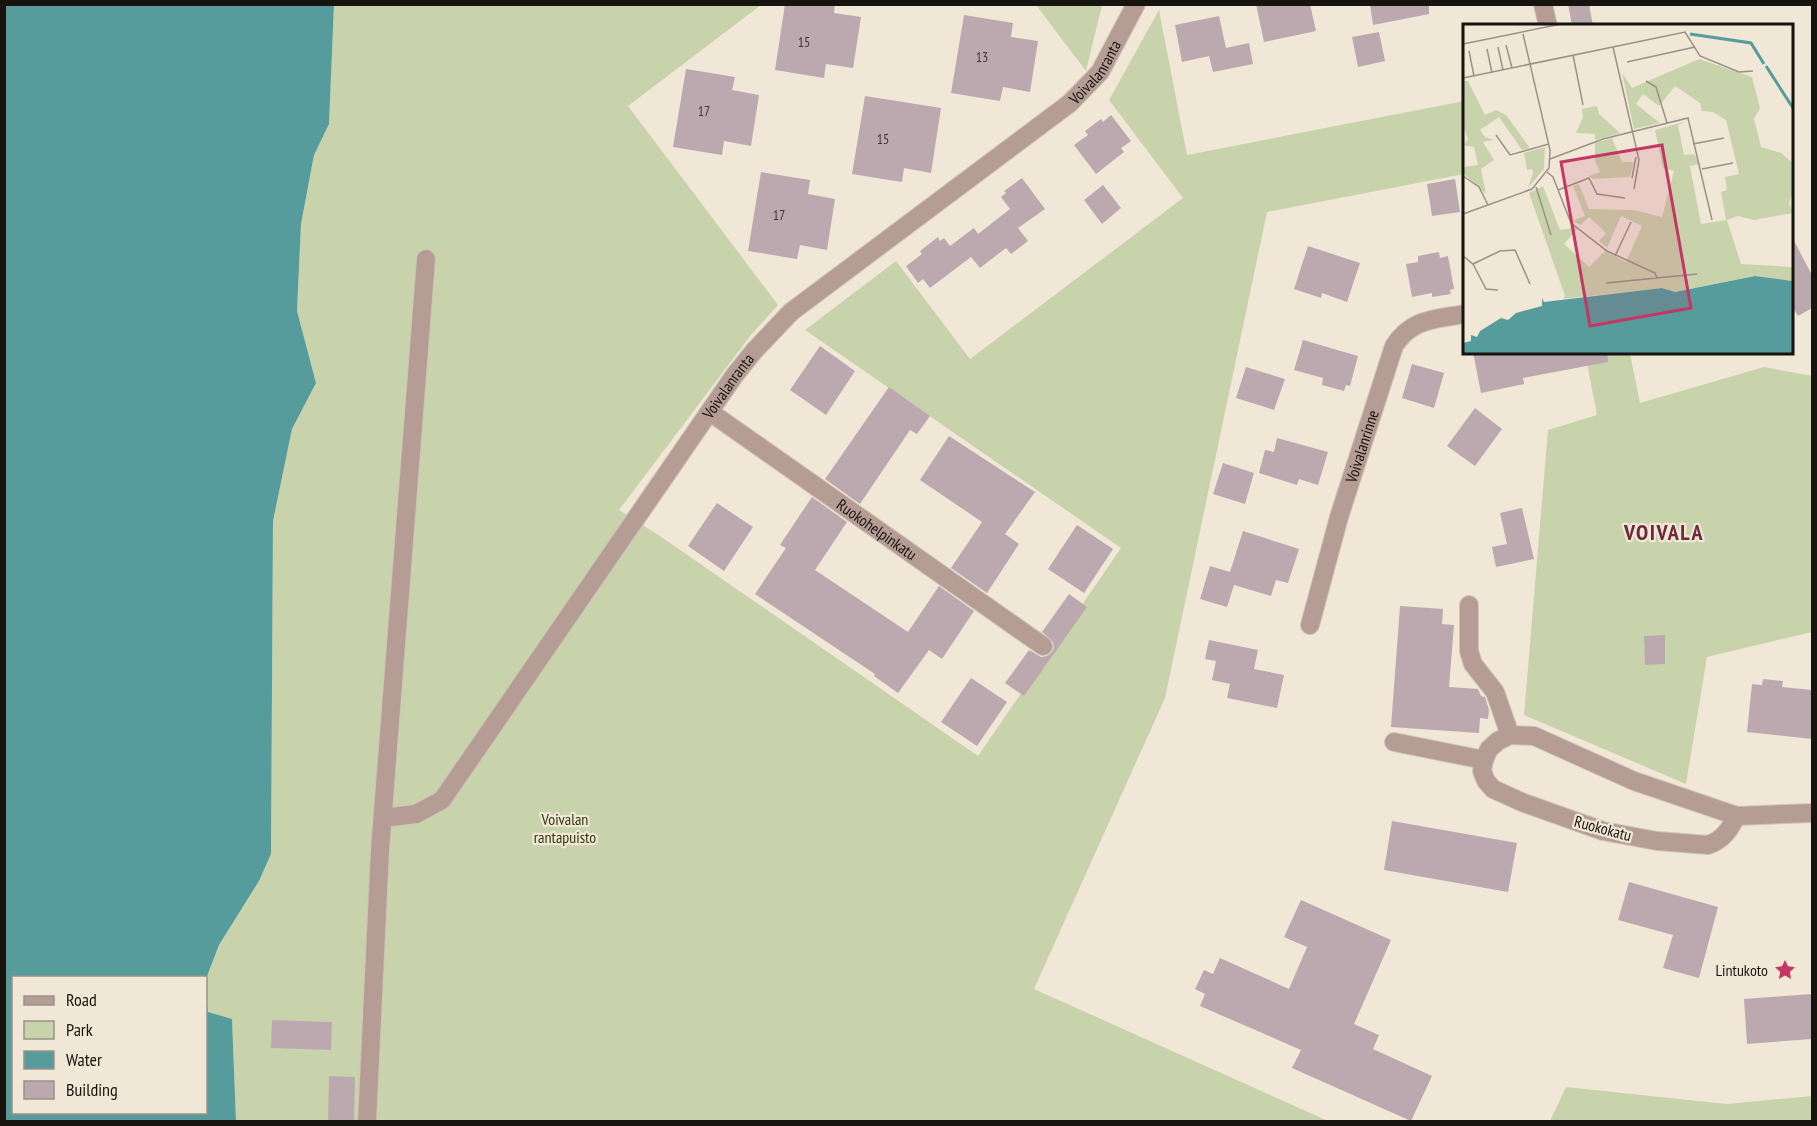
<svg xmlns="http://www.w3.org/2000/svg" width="1817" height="1126" font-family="'PT Sans Narrow',sans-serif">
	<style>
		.green { fill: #c9d3ab }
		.water { fill: #569c9c }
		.building { fill: #bca9af }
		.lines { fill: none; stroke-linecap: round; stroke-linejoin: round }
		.minor-casing { stroke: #cec5b7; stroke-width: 20 }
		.minor { stroke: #b59d95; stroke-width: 18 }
		.labels { text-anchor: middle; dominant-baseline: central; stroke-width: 4.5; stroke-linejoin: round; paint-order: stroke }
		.number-label { font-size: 14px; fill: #403836 }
		.street-label { font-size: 16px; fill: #17130e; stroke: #f1e7d7 }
		.park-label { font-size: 16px; fill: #30370f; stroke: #f1e7d7 }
		.poi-label { font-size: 16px; fill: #17130e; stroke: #f1e7d7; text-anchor: end }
		.district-label { font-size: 22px; font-weight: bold; letter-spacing: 1.5px; fill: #6e293b; stroke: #f1e7d7 }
		.inset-river { fill: none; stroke: #569c9c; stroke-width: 3 }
		.inset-road { fill: none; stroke: #9a9287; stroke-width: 1.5 }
		.view { fill: #c43663; fill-opacity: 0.15; stroke: #c43663; stroke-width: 3 }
		.inset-edge { fill: none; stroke: #17130e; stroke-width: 3 }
	</style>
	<rect width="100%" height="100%" fill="#f1e7d7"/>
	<path class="green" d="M334,5H761L628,106L778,305L751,335L619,510L660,536L978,756L1121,548L805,330L896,261L970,359L1183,198L1109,100L1159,10L1187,155L1464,101V174L1267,212L1165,698L1034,989L1328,1121H236L232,1020L208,1012L206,979L219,945L259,881L271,854L273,521L292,429L316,383L297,311L301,224L314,155L329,124Z
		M1036,5H1102L1086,71Z
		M1585,353H1630L1640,403L1764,367L1812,376V632L1707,657L1686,784L1524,715L1548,430L1597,415Z
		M1566,1087L1726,1104L1812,1096V1121H1550Z"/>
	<path class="water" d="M5,4L334,5L329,124L314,155L301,224L297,311L316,383L292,429L273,521L271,854L259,881L219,945L206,979V978H14V1112H206V996L208,1012L232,1019L236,1121H5Z"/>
	<path class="building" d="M785,4H835L834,13L861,17L853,68L826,64L824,78L775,70Z
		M1256,4H1310L1316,31L1264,42Z
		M1370,4H1429V14L1373,25Z
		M1568,4H1589L1593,26H1572Z
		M964,15L1013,23L1011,37L1038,41L1030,92L1003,87L1000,101L951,93Z
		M1219,16L1226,48L1249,43L1253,64L1213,72L1209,56L1182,62L1175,25Z
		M1379,32L1385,61L1358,67L1352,37Z
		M686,69L735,77L732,90L759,95L751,146L724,141L722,155L673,147Z
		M865,96L941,108L931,173L904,168L902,182L852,174Z
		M1111,115L1131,141L1121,148L1124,152L1096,174L1074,145L1088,135L1085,131L1101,119L1103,122Z
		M761,172L810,180L808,194L835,199L827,250L800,245L797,259L748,251Z
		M1022,178L1045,209L1018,228L1028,241L1011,254L1006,248L980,268L971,257L930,288L923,279L918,283L906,266L922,254L920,251L938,237L940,241L944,238L950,246L974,228L978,234L1010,209L1001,197L1006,193L1004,191Z
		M1455,179L1460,212L1432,216L1427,184Z
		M1103,185L1121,208L1102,224L1084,200Z
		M1791,235L1812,275V308L1798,316L1791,305Z
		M1308,246L1360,263L1347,302L1322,293L1321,298L1294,289Z
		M1439,252L1440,258L1448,256L1454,289L1450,290L1451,294L1432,297V293L1412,297L1406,264L1418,262V256Z
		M1303,340L1358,356L1350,386L1346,385L1344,391L1322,385L1323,378L1294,370Z
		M820,346L855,371L826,415L790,390Z
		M1473,352H1607L1608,362L1523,378L1524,384L1481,393Z
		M1412,364L1444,373L1434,408L1402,398Z
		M1246,367L1285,379L1274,410L1236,398Z
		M889,387L930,416L917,434L910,430L860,504L825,479Z
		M1475,408L1502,429L1475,466L1447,446Z
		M949,436L1035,492L1005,534L1019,544L987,593L951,568L982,522L920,480Z
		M1277,438L1328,452L1318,485L1299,479L1297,485L1259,473L1265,450L1274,452Z
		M1223,463L1254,473L1245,504L1213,494Z
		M812,497L847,522L815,570L908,632L939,586L974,611L942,659L929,650L898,693L874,676L875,674L755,594L786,548L780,545Z
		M717,503L753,527L724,571L688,546Z
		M1522,508L1534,559L1496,567L1492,547L1507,544L1500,513Z
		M1077,525L1113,549L1084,593L1048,569Z
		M1243,531L1299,549L1288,583L1276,580L1271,596L1234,585L1227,607L1200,599L1210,566L1230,572Z
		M1069,594L1087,607L1024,696L1005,683L1029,650L1041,657L1047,656L1052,653L1054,648L1053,642L1042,632Z
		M1400,606L1443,609L1442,624L1454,625L1449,687L1478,689L1481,696L1485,697L1489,710L1488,719L1480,718L1479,733L1391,727Z
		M1665,635V664L1645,665L1644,636Z
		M1209,640L1258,650L1254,669L1284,675L1277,708L1227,698L1230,684L1212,680L1216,661L1205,659Z
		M971,678L1007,702L977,746L941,722Z
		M1763,679L1783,681L1782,687L1812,690V739L1747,732L1752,684L1762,685Z
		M1392,821L1517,843L1508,892L1384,870Z
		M1629,882L1718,907L1699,978L1663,968L1673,935L1618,920Z
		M1301,900L1391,940L1354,1024L1379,1035L1373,1049L1432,1076L1411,1121L1292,1068L1301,1050L1200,1006L1205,994L1195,989L1204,970L1213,974L1220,958L1289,989L1307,947L1284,937Z
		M1812,994V1039L1747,1044L1744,999Z
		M272,1020L332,1022L331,1050L271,1048Z
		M329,1076L355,1077L354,1122H328Z"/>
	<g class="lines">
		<defs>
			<g id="minor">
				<path d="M1543,4L1548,26"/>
				<path id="s1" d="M710,412L1043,646"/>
				<path d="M1469,605V651L1473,664L1495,692L1510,735"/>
				<path id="s2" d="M1310,625L1339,517L1394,346C1412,318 1434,320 1464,314"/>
				<path d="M1394,742L1484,760"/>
				<path d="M1737,816C1729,830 1723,840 1708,845L1657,841L1603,831L1524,803L1493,789L1486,781L1482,771L1484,760L1489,749L1498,741L1510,735L1534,736L1634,781L1737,816L1812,813"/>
				<path id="s3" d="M383,818L416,814L442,800L734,376L754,351L791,312L1070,103L1100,72L1136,4"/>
				<path d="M367,1122L380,850L426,259"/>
			</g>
		</defs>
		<use href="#minor" class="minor-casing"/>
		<use href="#minor" class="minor"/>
	</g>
	<defs>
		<symbol id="sight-bare" viewBox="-9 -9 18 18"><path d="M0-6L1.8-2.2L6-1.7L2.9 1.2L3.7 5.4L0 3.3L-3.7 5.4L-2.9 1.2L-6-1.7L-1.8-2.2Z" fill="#c43663" stroke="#f1e7d7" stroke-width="2.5" paint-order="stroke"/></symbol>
	</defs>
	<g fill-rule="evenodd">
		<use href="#sight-bare" x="1770" y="955" width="30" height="30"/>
	</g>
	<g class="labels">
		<g class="number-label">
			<text x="804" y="42">15</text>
			<text x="982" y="57">13</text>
			<text x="704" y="111">17</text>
			<text x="883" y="139">15</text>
			<text x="779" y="215">17</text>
		</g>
		<g class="street-label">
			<text stroke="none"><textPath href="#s3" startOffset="1052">Voivalanranta</textPath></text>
			<text stroke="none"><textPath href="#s3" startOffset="566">Voivalanranta</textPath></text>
			<text stroke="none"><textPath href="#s2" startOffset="186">Voivalanrinne</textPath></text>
			<text stroke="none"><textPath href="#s1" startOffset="204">Ruokohelpinkatu</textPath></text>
			<text transform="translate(1603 828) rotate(15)">Ruokokatu</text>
		</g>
		<g class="park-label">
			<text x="565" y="819">Voivalan<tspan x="565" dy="18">rantapuisto</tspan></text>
		</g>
		<g class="poi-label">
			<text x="1768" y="970">Lintukoto</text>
		</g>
		<g class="district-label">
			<text x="1664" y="532">VOIVALA</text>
		</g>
	</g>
	<g transform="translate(1463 24)">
		<rect width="330" height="330" fill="#f1e7d7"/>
		<path d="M236,35L289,53L297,84L291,95L298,123L318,129L330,139V167L326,179L330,189L291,196L275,192L264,196L278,240L330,243V257L292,252L212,268L199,264L100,275L102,272L66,169L80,162L97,206L116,203L101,220L126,243L142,227L163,238L179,202L158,192L144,224L136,217L143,209L126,193L118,201L109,197L122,192L110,162L116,160L126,185L171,186L199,193L211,147L200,144L192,106L224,97L215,101L221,131L231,130L237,140L227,142L238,200L263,196L258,168L264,166L262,153L276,150L263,96L250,88L239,87L237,79L212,62L196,82L180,70L173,80L197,99L171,105L159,49L169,64ZM0,57H5L22,91L33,86L43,91L67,124L59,126L36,93L17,106L22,113L31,116L20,118L31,136L18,145L23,170L0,149V143L15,141L11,123L0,121L5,116L0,99ZM134,82L136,90L157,109L132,116V110L113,109L120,93L119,85ZM149,114L159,138H171L167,153L130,155L126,152L137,148L132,137V119ZM82,123L81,145L65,164L70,149L69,145L64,146L61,129Z" fill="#c9d3ab"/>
		<path d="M292,252L330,257V330H0V319L8,317V311L14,313L17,307L38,294L45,296L53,289L79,282V274L81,278L199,264L212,268Z" fill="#569c9c"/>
		<path class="inset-river" d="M227,10L288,19L301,40M303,42L330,84M139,330L330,321"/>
		<path class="inset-road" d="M0,20L98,0M43,21L49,44M35,23L40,46M150,23L176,136L171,165M24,25L29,49M6,27L11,52M110,31L120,81M164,38L232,23M0,54L222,8L237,32L276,48L290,47M183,57L193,63L204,99M33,111L47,131L86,120M230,120L261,114M87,135L140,115L225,94L249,196M239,145L270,139M84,148L90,153L108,199L144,227L192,249L194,254M0,152L16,163L25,181M169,154L173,133M73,163L88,211M95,166L126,154L134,170L162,174M0,190L69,165L86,144L87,126L60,10M0,232L10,240L37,227L52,226L67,260M152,232L168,198M10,240L23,265L35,266M143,259L234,250"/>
		<path class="view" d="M199,121L228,284L127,302L98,138Z"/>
		<rect width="330" height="330" class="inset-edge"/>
	</g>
	<rect width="1817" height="1126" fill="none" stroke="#17130e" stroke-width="12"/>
	<rect x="12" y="976" width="195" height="138" fill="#f1e7d7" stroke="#9a9287" stroke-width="1.5"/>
	<rect x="24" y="996" width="30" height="9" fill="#b59d95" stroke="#9a9287" stroke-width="1.5"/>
	<text x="66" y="1006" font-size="18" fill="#17130e">Road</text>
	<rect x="24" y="1021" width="30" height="18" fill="#c9d3ab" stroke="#9a9287" stroke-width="1.5"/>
	<text x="66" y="1036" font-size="18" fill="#17130e">Park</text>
	<rect x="24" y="1051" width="30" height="18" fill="#569c9c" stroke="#9a9287" stroke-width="1.5"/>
	<text x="66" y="1066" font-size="18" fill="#17130e">Water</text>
	<rect x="24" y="1081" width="30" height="18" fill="#bca9af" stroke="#9a9287" stroke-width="1.5"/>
	<text x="66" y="1096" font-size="18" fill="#17130e">Building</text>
</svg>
